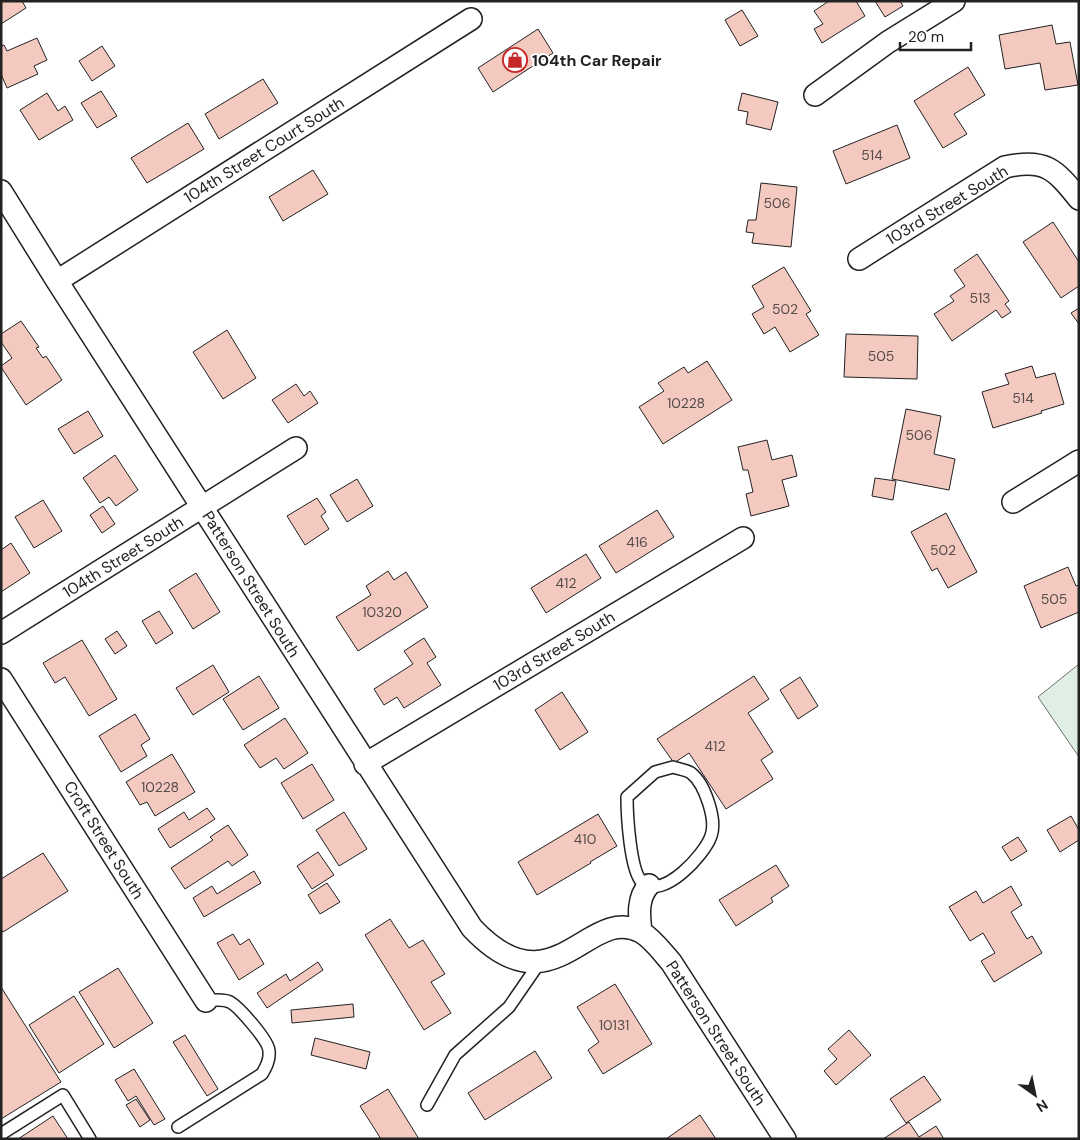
<svg xmlns="http://www.w3.org/2000/svg" width="1080" height="1140" font-family="'DM Sans',sans-serif">
	<style>
		.green { fill: #e0efe3; stroke: #6f6f6f }
		.building { fill: #f3c9c0; stroke: #222 }
		.lines { fill: none; stroke-linecap: round; stroke-linejoin: round }
		.service-casing { stroke: #222; stroke-width: 14 }
		.minor-casing { stroke: #222; stroke-width: 24 }
		.service { stroke: #fff; stroke-width: 11 }
		.minor { stroke: #fff; stroke-width: 21 }
		.labels { text-anchor: middle; dominant-baseline: central; stroke-width: 4; stroke-linejoin: round; paint-order: stroke }
		.number-label { font-size: 14px; fill: #564c4a }
		.poi-label { font-size: 16px; font-weight: bold; fill: #222; stroke: #fff; text-anchor: start }
		.street-label { font-size: 16px; fill: #222; stroke: #fff }
	</style>
	<rect width="100%" height="100%" fill="#fff"/>
	<path class="green" d="M1079,664V757L1038,697Z"/>
	<path class="building" d="M1,1H22L26,8L1,24Z
		M829,1H856L865,16L822,43L814,29L823,24L814,11Z
		M875,1H900L903,6L885,17Z
		M742,10L758,36L740,46L725,20Z
		M1052,25L1056,44L1070,42L1078,85L1045,90L1040,63L1005,69L999,35Z
		M538,29L553,53L493,92L478,68Z
		M37,38L47,60L34,66L38,74L7,88L1,74V46L4,45L7,51Z
		M102,46L115,66L92,81L79,61Z
		M968,67L985,95L954,114L967,134L943,148L914,101Z
		M263,79L278,103L219,139L205,114Z
		M101,91L117,116L97,128L81,103Z
		M47,93L58,111L65,106L73,120L39,140L20,110Z
		M742,93L778,102L771,130L746,124L748,112L738,110Z
		M188,123L204,149L147,183L131,158Z
		M897,125L910,158L846,184L833,151Z
		M313,170L328,194L283,221L269,197Z
		M761,183L797,187L791,247L752,243L754,233L746,232L748,220H756Z
		M1053,222L1079,262V286L1061,298L1023,242Z
		M977,254L1009,301L1005,304L1011,312L1002,318L996,310L952,341L934,314L954,301L950,296L965,286L954,270Z
		M784,267L811,311L806,314L819,335L790,352L775,327L764,334L752,314L764,307L752,286Z
		M1079,308V324L1071,313Z
		M21,321L39,347L36,348L43,358L46,356L62,380L26,405L1,367V366L12,358L1,342V334Z
		M227,330L256,378L223,399L193,352Z
		M846,334L918,336L917,379L844,377Z
		M707,361L732,400L663,444L639,407L664,391L658,383L684,367L688,373Z
		M1032,366L1036,378L1055,373L1064,404L1041,411L1042,413L993,428L982,392L1009,384L1005,374Z
		M296,384L304,396L310,391L318,403L288,423L272,400Z
		M906,409L941,416L934,454L955,459L949,490L892,479Z
		M88,411L103,436L74,454L58,429Z
		M767,440L772,460L792,455L797,476L782,480L789,506L751,516L746,494L753,492L748,470H743L738,447Z
		M115,455L138,490L116,506L109,497L100,503L83,478Z
		M875,478L896,481L893,500L872,496Z
		M357,479L373,506L347,522L330,495Z
		M317,498L326,512L321,516L329,529L305,545L287,516Z
		M43,500L62,531L34,548L15,517Z
		M103,506L115,524L102,533L90,515Z
		M657,510L674,537L616,573L599,546Z
		M946,513L977,572L948,588L937,568L932,571L911,532Z
		M11,543L30,573L1,592V550Z
		M586,554L601,578L546,613L531,588Z
		M1068,567L1076,586L1079,585V612L1041,628L1024,586Z
		M388,571L394,580L406,572L428,607L358,651L336,617L371,595L366,586Z
		M196,573L220,612L193,629L169,590Z
		M159,611L173,633L156,644L142,621Z
		M117,631L127,646L115,654L105,639Z
		M424,638L436,657L427,663L441,685L404,708L397,697L384,705L374,689L413,664L404,651Z
		M82,640L117,699L89,716L65,677L55,683L43,663Z
		M213,665L229,692L193,715L176,688Z
		M259,676L279,708L243,730L223,699Z
		M754,676L769,699L748,713L773,752L761,760L773,779L726,809L689,753L674,763L657,739Z
		M800,677L818,706L798,719L780,690Z
		M562,692L588,732L560,750L535,710Z
		M135,714L150,739L141,745L147,756L121,772L99,736Z
		M285,718L308,753L284,769L276,758L260,768L244,745Z
		M172,754L195,792L155,816L147,802L140,805L126,782Z
		M312,764L334,800L303,819L281,783Z
		M207,808L215,819L170,848L158,829L184,812L189,820Z
		M344,812L367,849L339,866L316,830Z
		M598,814L617,846L590,862L591,863L537,895L518,862Z
		M1071,816L1079,830V840L1060,852L1047,830Z
		M228,825L248,855L232,866L228,861L185,889L171,868L213,840L210,837Z
		M1018,837L1027,851L1011,861L1002,847Z
		M318,852L334,875L312,889L297,866Z
		M43,853L68,891L3,932L1,929V879Z
		M776,865L789,886L771,898L773,902L736,926L719,900Z
		M254,871L261,883L204,917L193,898L212,886L217,894Z
		M327,883L340,902L320,914L308,895Z
		M1011,886L1022,905L1011,912L1027,939L1032,936L1042,953L994,982L981,961L995,953L983,933L970,941L949,907L976,891L983,903Z
		M390,919L409,948L423,940L445,974L431,982L451,1013L424,1030L365,935Z
		M233,934L240,945L249,939L264,964L239,980L217,943Z
		M318,962L323,970L267,1008L257,993L286,974L290,981Z
		M118,968L153,1023L114,1048L79,992Z
		M615,984L652,1044L603,1074L588,1050L599,1042L577,1007Z
		M1,987L61,1082L1,1119Z
		M74,996L104,1044L59,1073L29,1025Z
		M353,1004L354,1017L292,1023L291,1010Z
		M849,1030L871,1055L836,1085L824,1071L837,1059L828,1049Z
		M185,1035L218,1089L207,1096L173,1042Z
		M315,1038L370,1052L366,1069L311,1055Z
		M535,1051L552,1078L485,1120L468,1093Z
		M134,1069L165,1119L154,1125L136,1096L128,1101L115,1080Z
		M924,1076L941,1100L906,1123L890,1099Z
		M388,1089L419,1139H381L360,1106Z
		M136,1099L150,1120L140,1127L126,1105Z
		M700,1115L716,1139H666Z
		M53,1116L68,1139H18Z
		M909,1122L919,1137L936,1126L944,1139H883Z"/>
	<g class="lines">
		<defs>
			<path id="service" d="M673,767C678,769 687,770 691,773C705,784 717,820 711,836C705,854 663,901 642,882C630,871 627,814 627,797L655,772Z
				M427,1105L455,1055L509,1007L540,962
				M178,1127L262,1074C266,1067 270,1060 269,1051C269,1041 239,1007 230,1002C223,999 213,1000 206,1001
				M1,1134L63,1095L90,1139"/>
			<path id="minor" d="M815,95L888,42L954,1
				M1,191L57,281L472,928C554,1015 588,903 641,932C653,939 662,952 671,962L785,1139
				M859,259L1005,167C1045,158 1055,169 1079,199
				M57,281L471,19
				M1013,502L1079,461
				M1,633L296,448
				M1,679L206,1001
				M365,764L743,538
				M641,932C639,915 637,898 649,885"/>
		</defs>
		<use href="#service" class="service-casing"/>
		<use href="#minor" class="minor-casing"/>
		<use href="#service" class="service"/>
		<use href="#minor" class="minor"/>
	</g>
	<defs>
		<symbol id="shop-ring" viewBox="-11 -11 22 22"><circle r="9.5" fill="#fff" stroke="#c62828" stroke-width="1.5"/><path d="M-5-2.5h2.3a2.7 3.5 0 0 1 5.4 0H5L5.5 6h-11ZM-1.5-2.5h3a1.5 2.3 0 0 0-3 0Z" fill="#c62828"/></symbol>
	</defs>
	<g fill-rule="evenodd">
		<use href="#shop-ring" x="501" y="46" width="28" height="28"/>
	</g>
	<g class="labels">
		<g class="number-label">
			<text x="872" y="155">514</text>
			<text x="777" y="203">506</text>
			<text x="980" y="298">513</text>
			<text x="785" y="309">502</text>
			<text x="881" y="356">505</text>
			<text x="1023" y="398">514</text>
			<text x="686" y="403">10228</text>
			<text x="919" y="435">506</text>
			<text x="637" y="542">416</text>
			<text x="943" y="550">502</text>
			<text x="566" y="583">412</text>
			<text x="1054" y="599">505</text>
			<text x="382" y="612">10320</text>
			<text x="715" y="746">412</text>
			<text x="160" y="787">10228</text>
			<text x="585" y="839">410</text>
			<text x="614" y="1025">10131</text>
		</g>
		<g class="poi-label">
			<text x="532" y="60">104th Car Repair</text>
		</g>
		<g class="street-label">
			<text transform="translate(264 150) rotate(-32)">104th Street Court South</text>
			<text transform="translate(947 205) rotate(-31)">103rd Street South</text>
			<text transform="translate(123 557) rotate(-32)">104th Street South</text>
			<text transform="translate(251 584) rotate(58)">Patterson Street South</text>
			<text transform="translate(554 651) rotate(-31)">103rd Street South</text>
			<text transform="translate(104 840) rotate(58)">Croft Street South</text>
			<text transform="translate(716 1033) rotate(57)">Patterson Street South</text>
		</g>
	</g>
	<rect width="1080" height="1140" fill="none" stroke="#222222" stroke-width="5"/>
	<g transform="translate(1035 1095) rotate(147)" stroke="#ffffff" stroke-width="4" paint-order="stroke">
	<path d="M0-4L9 19L0 12L-9 19Z" fill="#222222"/>
	<text y="-8" font-size="14" font-weight="bold" text-anchor="middle" fill="#222222">N</text>
	</g>
	<path d="M900 42v8h71v-8" fill="none" stroke="#222222" stroke-width="2.5"/>
	<text x="908" y="42" font-size="15" fill="#222222" stroke="#ffffff" stroke-width="4" paint-order="stroke">20 m</text>
</svg>
